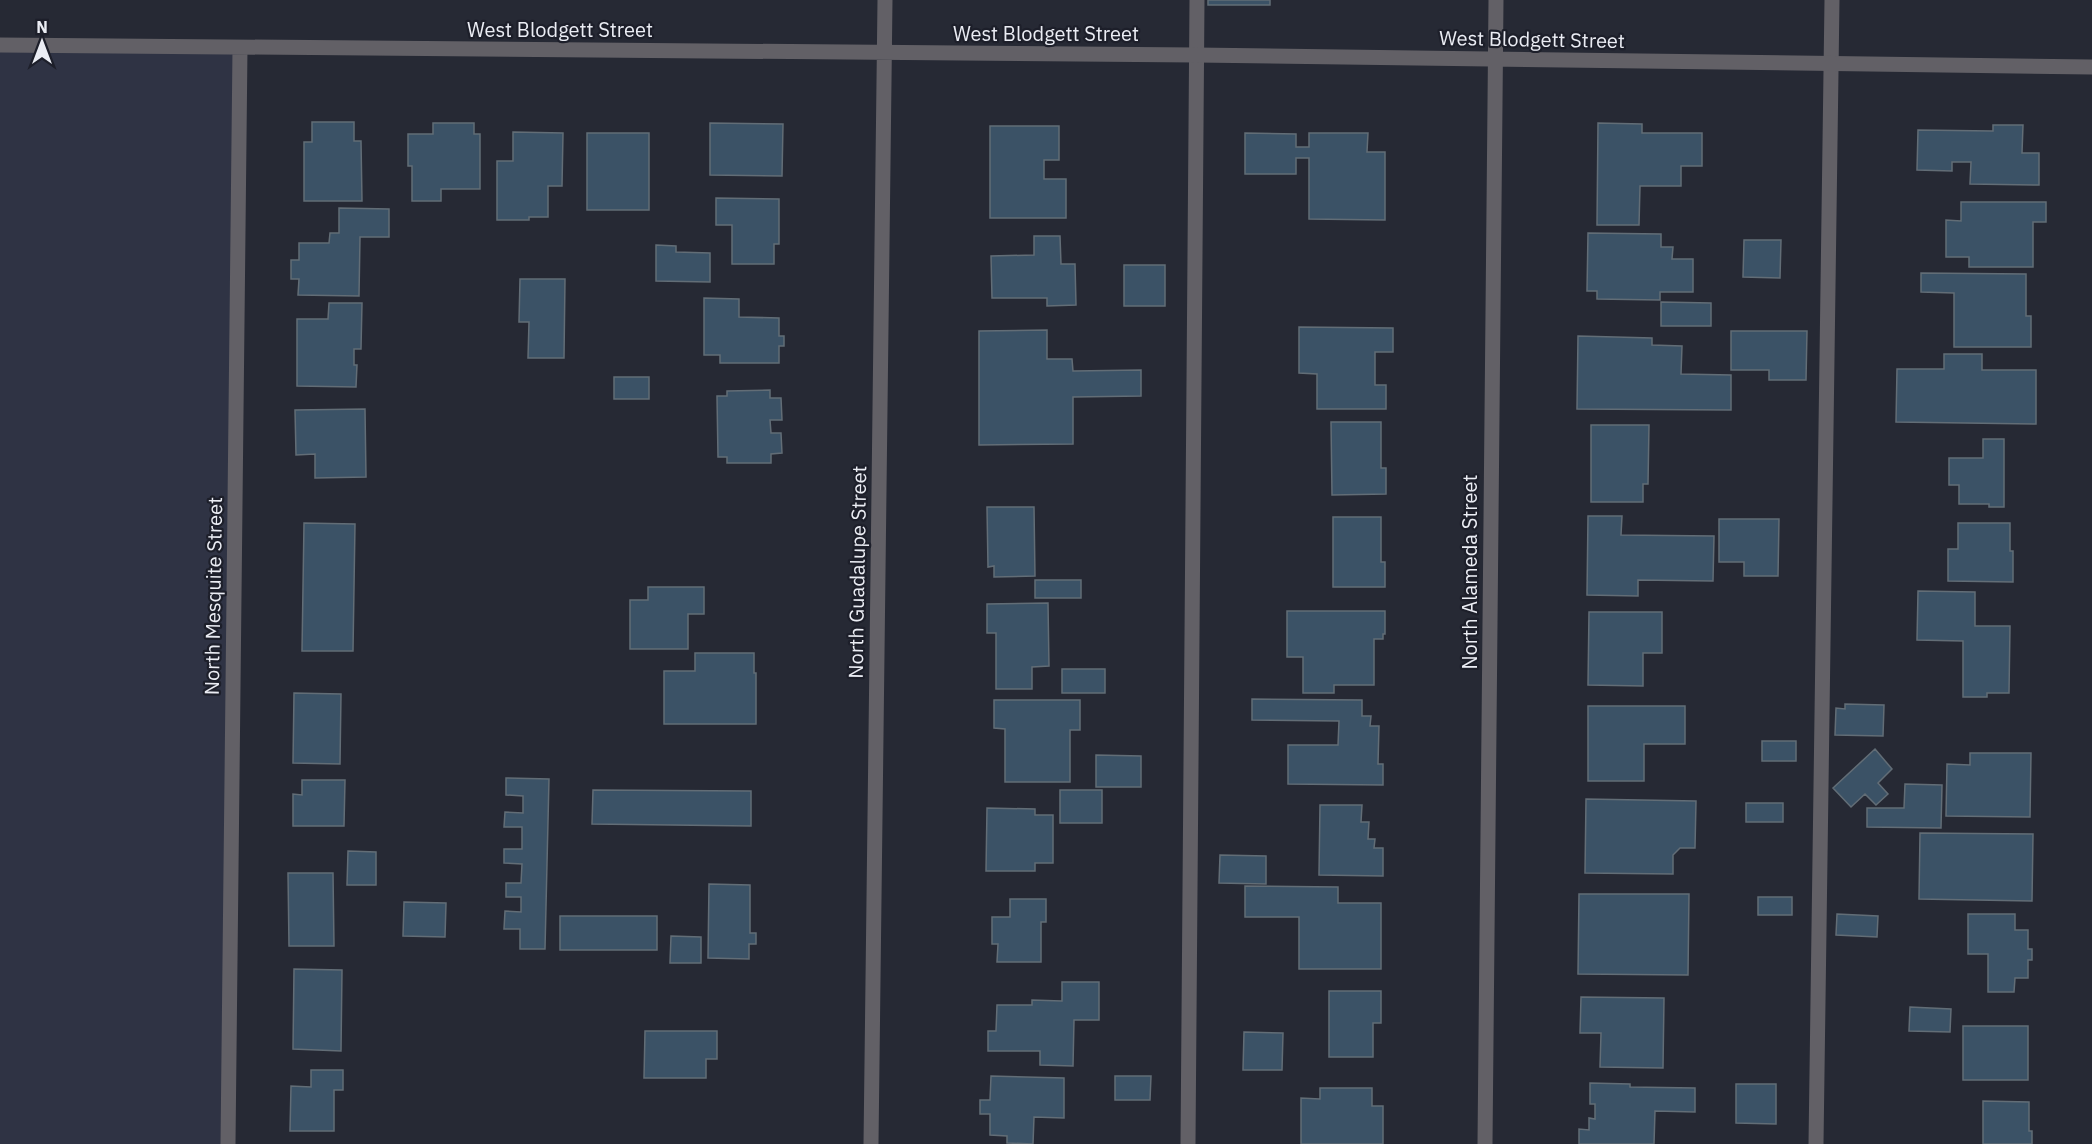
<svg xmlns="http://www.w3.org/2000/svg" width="2092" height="1144" font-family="'IBM Plex Sans',sans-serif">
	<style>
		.built { fill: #2f3344 }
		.building { fill: #3b5266; stroke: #626d76; stroke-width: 1.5 }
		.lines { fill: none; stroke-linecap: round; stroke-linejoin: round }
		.service { stroke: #626066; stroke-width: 15 }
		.minor { stroke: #626066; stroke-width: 15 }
		.labels { text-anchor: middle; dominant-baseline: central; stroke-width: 4.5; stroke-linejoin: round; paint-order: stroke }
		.street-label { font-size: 20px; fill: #ebedf4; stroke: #1d1f2a }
	</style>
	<rect width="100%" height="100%" fill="#262934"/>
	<path class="built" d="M0,45L240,48L228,1144H0Z"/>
	<path class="building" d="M1208,0H1270V5H1208Z
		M312,122H354V141H361L362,201H304V142H312Z
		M433,123H474V134H480V189H441V201H412V166H408V134H433Z
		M710,123L783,124L782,176L710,175Z
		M1598,123L1642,124V133H1702V166H1681V186H1640L1639,225H1597Z
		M1993,125H2023L2022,153H2039V185L1970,184L1971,162H1952V171L1917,170L1918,130L1993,131Z
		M990,126H1059V160H1044V179H1066V218H990Z
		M513,132L563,133L562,186H548V217H529V220H497V161H513Z
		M587,133H649V210H587Z
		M1245,133L1296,134V147H1309V133H1368L1367,152H1385V220L1309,219V158H1296V174H1245Z
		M716,198L779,199V244H774V264H732V225H716Z
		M1961,202H2046V222H2033V267H1969V257H1946V220L1961,221Z
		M339,208L389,209V237H360L359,296L298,295L299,279H291V260H299V243H329L330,233H339Z
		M1588,233L1661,234V247H1673L1672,259H1693V292H1660V300L1597,299V291H1587Z
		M1034,236H1060L1061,264H1075L1076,305L1047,306V298H992L991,256L1034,255Z
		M1744,240H1781L1780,278L1743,277Z
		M656,245L676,246V252L710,253V282L656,281Z
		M1124,265H1165V306H1124Z
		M1921,273L2026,274V316H2031V347H1954V293L1921,292Z
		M520,279H565L564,358H528L529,322H519Z
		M704,298L739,299V317L779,318V336H784V346H779V363H720V355H704Z
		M1661,302L1711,303V326H1661Z
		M329,303H362L361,349H354V365H357L356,387L297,386V319H328Z
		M1299,327L1393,328V352H1375V385H1386V409H1317V374L1299,373Z
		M1047,330V359H1072L1073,371L1141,370V396L1073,397V444L979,445V331Z
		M1731,331H1807L1806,380H1769V370H1731Z
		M1578,336L1652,338V345L1682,346L1681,374L1731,375V410L1577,409Z
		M1944,354H1982V370H2036V424L1896,422L1897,369H1944Z
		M614,377H649V399H614Z
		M770,390V398H781L782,420H770L771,433H781L782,453L771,454V463H727V457H718L717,396H727V391Z
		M365,409L366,477L315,478V454L296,455L295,410Z
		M1331,422H1381V468H1386V494L1332,495Z
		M1591,425H1649L1648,484H1643V502H1591Z
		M1983,439H2004V507H1989V504H1959V485H1949V458H1983Z
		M987,507H1034L1035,576L994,577V566L988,567Z
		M1588,516H1622L1621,535L1714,536L1713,581L1638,580V596L1587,595Z
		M1333,517H1381V562H1385V587H1333Z
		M1719,519H1779L1778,576H1744V562H1719Z
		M304,523L355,524L353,651H302Z
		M1958,523H2010V551H2013V582L1948,581V549H1958Z
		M1035,580H1081V598H1035Z
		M648,587H704V614H688V649H630V600H648Z
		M1918,591L1975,592V626H2010L2009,693H1987V697H1963V641L1917,640Z
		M1048,603L1049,666L1032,667V689H996V633H987V604Z
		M1287,611H1385V634H1383V639H1374V685H1334V693H1303V657H1287Z
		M1589,612H1662V653H1643V686L1588,685Z
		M695,653H754V673H756V724H664V671H695Z
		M1062,669H1105V693H1062Z
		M294,693L341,694L340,764L293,763Z
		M1252,699L1362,700V716H1371L1370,726H1379L1378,764H1383V785L1288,784V745H1338L1339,721L1252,720Z
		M994,700H1080V730H1070V782H1005V729L994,728Z
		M1845,704L1884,705L1883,736L1835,735L1836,708L1845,709Z
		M1588,706H1685V744H1644V781H1588Z
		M1762,741H1796V761H1762Z
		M1875,749L1892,769L1878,783L1888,794L1876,805L1865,794L1851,807L1833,788Z
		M1970,753H2031L2030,817L1946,816L1947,764L1970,765Z
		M1096,755L1141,756V787H1096Z
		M506,778L549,779L545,949H520V929H504L505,911L521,912V897H506V883H521L522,864L504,863V849H522V827H504L505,812L523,813V796L506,795Z
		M302,780H345L344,826H293V794L302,795Z
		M1905,784L1942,785L1941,828L1867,827V808H1904Z
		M593,790L751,791V826L592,824Z
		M1060,790H1102V823H1060Z
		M1586,799L1696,801L1695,848H1680L1673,855V874L1585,873Z
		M1746,803H1783V822H1746Z
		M1320,805H1362L1361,822H1369L1368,839H1375L1374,848H1383V876L1319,875Z
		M987,808L1035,809V815H1053V863H1035V871H986Z
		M1920,833L2033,834L2032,901L1919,899Z
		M348,851L376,852V885H347Z
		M1220,855L1266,856V884L1219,883Z
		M288,873H333L334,946H289Z
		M709,884L750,885V933H756V944H749V959L708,958Z
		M1245,886L1338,887V903H1381V969H1299V917H1245Z
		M1579,894H1689L1688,975L1578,974Z
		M1758,897H1792V915H1758Z
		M1010,899H1046V922H1041V962H997L998,944H992V917H1010Z
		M404,902L446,903L445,937L403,936Z
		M1837,914L1878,916L1877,937L1836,935Z
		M1968,914H2015V930H2028V949H2032V960H2028V978H2015L2014,992H1988V954H1968Z
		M560,916H657V950H560Z
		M671,936L701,937V963H670Z
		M294,969L342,970L341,1051L293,1049Z
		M1062,982H1099V1020H1074L1073,1066L1040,1065V1051H988V1031H996L997,1005H1032V1000L1062,1001Z
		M1329,991H1381V1023H1373V1057H1329Z
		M1581,997L1664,998L1663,1068L1600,1067L1601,1033H1580Z
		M1910,1007L1951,1009L1950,1032L1909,1031Z
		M1963,1026H2028V1080H1963Z
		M645,1031H717V1059H706V1078H644Z
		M1244,1032L1283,1033L1282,1070H1243Z
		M311,1070H343V1090H334V1131H290L291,1086L311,1087Z
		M991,1076L1064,1078V1118L1034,1117L1033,1144L1007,1143V1136L990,1135V1114H980V1100H990Z
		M1115,1076H1151L1150,1100H1115Z
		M1590,1083L1630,1084V1087L1695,1088V1112L1655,1111L1654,1144H1579V1129L1589,1130V1118L1595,1119V1104H1590Z
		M1736,1084H1776V1124L1736,1123Z
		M1320,1088H1372V1106H1383V1144H1301V1098L1320,1099Z
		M1983,1101L2029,1102V1131H2032V1144H1983Z"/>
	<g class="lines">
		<path class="service" d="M1188,1144L1197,0
			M1816,1144L1832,0"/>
		<path class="minor" d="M0,45L1196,55L2092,67
			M228,1144L240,48
			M871,1144L885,0
			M1485,1144L1496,0"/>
	</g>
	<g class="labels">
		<g class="street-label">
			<text x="560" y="29">West Blodgett Street</text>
			<text x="1046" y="33">West Blodgett Street</text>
			<text transform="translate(1532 39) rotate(1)">West Blodgett Street</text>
			<text transform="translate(857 572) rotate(-89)">North Guadalupe Street</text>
			<text transform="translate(1469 572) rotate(-90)">North Alameda Street</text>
			<text transform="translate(213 596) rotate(-89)">North Mesquite Street</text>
		</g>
	</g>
	<g transform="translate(42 42)" stroke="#1d1f2a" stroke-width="4.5" paint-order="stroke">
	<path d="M0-4.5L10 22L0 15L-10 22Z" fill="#ebedf4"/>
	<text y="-9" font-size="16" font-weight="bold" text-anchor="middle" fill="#ebedf4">N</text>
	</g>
</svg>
